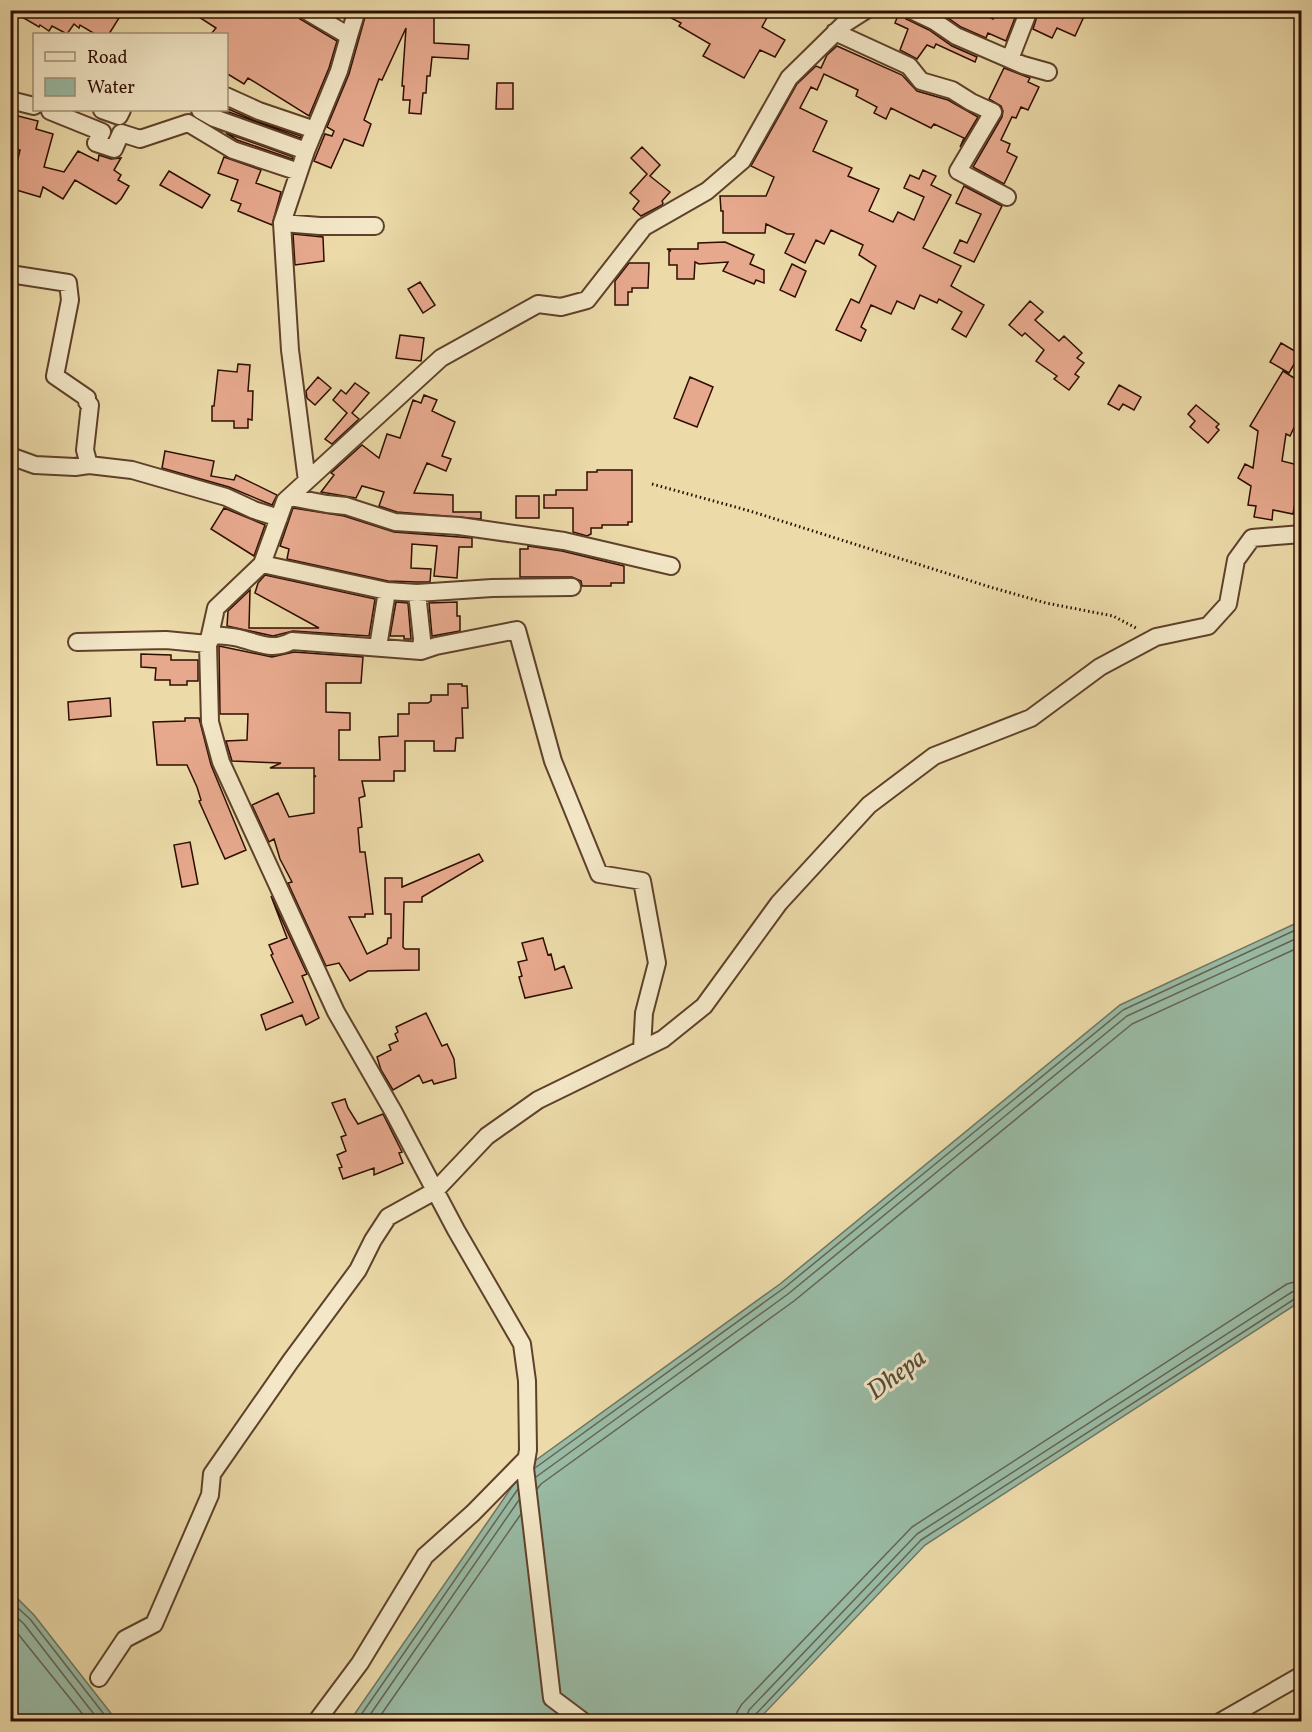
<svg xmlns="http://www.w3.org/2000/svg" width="1312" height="1732" font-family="Vollkorn,serif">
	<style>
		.water { fill: #99bba5; stroke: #6e7663; stroke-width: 1.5 }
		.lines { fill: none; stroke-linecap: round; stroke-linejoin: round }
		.shore { stroke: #646452; stroke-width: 1.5 }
		.building { fill: #e7a98e; stroke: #2e0e00; stroke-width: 1.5 }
		.minor-casing { stroke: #5e412a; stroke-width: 20 }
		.path { stroke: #2e0e00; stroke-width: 3; stroke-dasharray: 1.5 3; stroke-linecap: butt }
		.minor { stroke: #f3e7c7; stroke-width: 16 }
		.labels { text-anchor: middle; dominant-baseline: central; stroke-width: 6; stroke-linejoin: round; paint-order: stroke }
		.water-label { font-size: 26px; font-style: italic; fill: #534b3a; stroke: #f3e7c7 }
	</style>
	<rect width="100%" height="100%" fill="#ecdaa9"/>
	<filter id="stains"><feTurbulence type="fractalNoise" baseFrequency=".00333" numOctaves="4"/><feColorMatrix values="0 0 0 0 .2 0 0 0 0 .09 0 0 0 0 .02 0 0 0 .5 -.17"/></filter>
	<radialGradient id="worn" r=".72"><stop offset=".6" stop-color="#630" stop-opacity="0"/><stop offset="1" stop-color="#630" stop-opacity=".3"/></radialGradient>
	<path class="water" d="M1301,921V1301L925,1545L757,1721L349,1722L525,1468L780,1284L1120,1005Z
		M11,1592L34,1615L117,1721H11Z"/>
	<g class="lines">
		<path class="shore" d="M535,1468L784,1288L1123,1010L1302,927
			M536,1477L788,1294L1127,1016L1302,936
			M537,1489L541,1484L794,1301L1132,1024L1302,946
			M10,1601L30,1619L110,1722
			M10,1611L24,1624L100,1722
			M10,1624L89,1722
			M356,1722L518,1489
			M365,1722L519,1500
			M376,1722L521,1514
			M736,1722L737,1712L742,1704L912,1527L1287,1284L1302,1280
			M745,1722L749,1710L917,1534L1292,1292L1302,1289
			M753,1722L755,1715L921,1540L1296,1298L1302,1297"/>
	</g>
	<path class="building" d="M10,10H124L109,34H95L80,25L79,28L74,24L67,34L52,26L49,31L40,25L39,27Z
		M188,10H295L300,19L337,41L329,68L309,116L248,78L244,84L226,73V34H211L216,28Z
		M367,10L434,12V43L469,45L468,59L432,57L430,76H427L426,93H423L421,114L409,113L410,100H403L404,86H402L406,28L382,80L379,79L364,120L371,124L363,146L344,139L331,168L314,161L325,134L332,136L334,131L327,127L349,74Z
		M656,10H771L762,27L785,40L775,57L760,50L744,78L703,56L710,44L679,26L681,23Z
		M900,10L906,19L929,30L952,46L977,57L975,62L936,44L934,48L927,45L917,59L900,50L908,29L895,23Z
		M946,10H974L993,19L996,12L994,10H1018L1006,41L988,33L986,38L961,27L944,15Z
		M1039,10H1087L1075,36L1057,28L1052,38L1033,29Z
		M837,46L902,75L917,91L948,100L978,117L960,147L964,138L934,124L931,128L891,108L886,119L874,113L877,107L856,96L858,90L824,74L817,90L811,87L800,108L827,121L813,151L852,168L848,176L879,189L869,211L893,222L898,212L914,220L924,197L904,188L910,175L919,179L923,170L936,176L931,185L951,195L923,248L961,266L951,286L984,305L966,337L952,329L962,312L939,299L937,303L920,295L914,309L897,301L891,314L871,305L861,327L866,330L861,341L836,330L851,299L859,303L876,266L859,255L863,245L831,230L824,244L816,240L805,263L785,253L794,234H787L766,224L765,233H723V211H721L720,196H766L774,177L751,166L797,84L816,66L821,68L827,55Z
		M1004,68L1030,78L1028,82L1039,87L1028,110L1021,107L1016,118L1012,117L1001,140L1010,144L1007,152L1017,157L1004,184L973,167L1002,117L1003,111L1001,106L989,99Z
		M497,83H513V109H496Z
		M226,108L256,121L301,136L300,138L226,111Z
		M10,114L38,121L36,129L53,134L44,167L64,172L78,151L98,161L99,155L111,159L121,158L114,170L121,175L118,180L129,186L121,199L116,204L75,180L63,199L43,187L40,197L13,189L17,176L14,175L20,150L10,148Z
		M226,133L293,157L292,159L237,140Z
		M642,147L660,165L650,176L670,192L662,201L663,203L662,205L641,216L633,209L639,201L630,193L647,174L631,158Z
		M224,157L261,170L256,183L281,192L272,225L238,211L241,204L231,200L238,180L218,173Z
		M169,171L210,195L202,208L160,185Z
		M964,186L1002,206L974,262L954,253L960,240L967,243L981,214L956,203Z
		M293,234L323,237L324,261L295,265Z
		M725,242L754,255L750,264L764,270V283L756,280L754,284L723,271L728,262L699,264L695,262L694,279H677V265H669V251H671L667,249H698V243Z
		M629,263H649L648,288H632V292H628V305H615V281Z
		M792,264L806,271L795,297L780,290Z
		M420,282L435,305L423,313L408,289Z
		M1030,301L1043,312L1035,320L1059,341L1064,336L1082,353L1077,358L1084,363L1075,374L1079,377L1069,390L1054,379L1057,376L1036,361L1044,350L1025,333L1022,336L1009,325Z
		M400,335L424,338L421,361L396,358Z
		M1281,343L1300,354L1289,373L1270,362Z
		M238,364L250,365L248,391H253L252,420L248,419V428H234V421H212V406H214L218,370L237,372Z
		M1283,371L1302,383V411L1290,436L1286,434L1282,461L1302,466L1293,514L1273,510L1272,520L1254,517L1256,506L1248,505L1251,486L1238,478L1245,464L1253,468L1258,431L1250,426Z
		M318,377L331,388L315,405L307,398L306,391Z
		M690,377L713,387L697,427L674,418Z
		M355,383L369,393L352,413L359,419L332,444L325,439L347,413L333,400L341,390L346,394Z
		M1119,385L1141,397L1134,410L1123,404L1119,410L1108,404Z
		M424,395L437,400L432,411L455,422L442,456L451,459L446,471L427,463L414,493L453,495V512H481V519L397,512L379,506L384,492L362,486L356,498L321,492L334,475L331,473L362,445L379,458L387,434L400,438L413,400L421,403Z
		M1196,405L1219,424L1216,427L1219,430L1208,443L1190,427L1195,421L1188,414Z
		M165,451L214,461L211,476L234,480L236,475L277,495L272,505L229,487L162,468Z
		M597,470H632V522H628V525H602V528H591V534L587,536L573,532V508H544V495H556V490H587V472H597Z
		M516,496H539V518H516Z
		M224,508L265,525L254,556L211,529Z
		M293,508L344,516L394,532L472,538V547H459L457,578L434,576L437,546L412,544L411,568L431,569L430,582H417L388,581L287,559L289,549L280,546Z
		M528,546L562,551L624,566V583H611V586H582L581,581L572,577H520V549H528Z
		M265,575L375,599L369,636L293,631L273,636L227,626L228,611L250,590L249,628H319L255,593L258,583Z
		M396,602L408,603L411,639H404V636H390Z
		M457,602V616H460V631L432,636L429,603Z
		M219,646L272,657L294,652L363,657L361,683H326V712L350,713V730H339V760H380L379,737L398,736V714H409V703H428L431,701V695H448V684H462V686H467L468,708H462L463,738H456L455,751H434V741H405V771H394V781H362L365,796L359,798L362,827L358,828L360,852H365L373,914H365V917H349L367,954L387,944L388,938H391V914H385V878H402V887L479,854L483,861L422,897V902H404L403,947L405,949H419V970L368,971L350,981L339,963L326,966L288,883L292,882L280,859L274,839L269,842L252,805L278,793L289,817L314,813V777L316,776H314V768H270L281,763L232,761L226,741L247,740L248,714H220Z
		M141,654L171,655V660H198V681H187V685H170V680H155L156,668L141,667Z
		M110,698L111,716L69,720L68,702Z
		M185,718H199L211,765L246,850L225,859L199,801L201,800L197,787L187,765H157L153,722L185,721Z
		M190,842L198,884L182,887L174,845Z
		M271,896L307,974L302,976L319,1018L306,1025L302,1015L266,1030L261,1015L293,1002L271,955L273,954L269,945L287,938Z
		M543,938L548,955L551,954L555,970L564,966L572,988L525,998L519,977L522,976L518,962L527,960L522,943Z
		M426,1013L442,1046L447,1044L454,1059L456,1078L434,1084L432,1080L423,1083L419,1075L393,1090L381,1070L377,1057L391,1050L389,1045L398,1041L395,1034L398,1032L396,1027Z
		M345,1099L348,1108L358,1124L383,1114L402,1152L399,1153L403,1163L374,1175V1168L343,1179L339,1168L342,1167L337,1155L346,1151L341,1137L346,1135L332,1103Z"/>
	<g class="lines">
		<defs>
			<path id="minor" d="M305,10L349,36L339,71L306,151L282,223L290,350L307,481
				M911,10L934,21L956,36L1023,65L1048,72
				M835,32L909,66L921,81L952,90L971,102L993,112L958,171L1007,197
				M349,36L357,10
				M1010,59L1029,10
				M226,96L259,111L315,130
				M10,100L34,106
				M102,110L119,116L122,110
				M200,110L214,118L306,151
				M50,111L102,132L96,143L114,149L121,133L140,139L188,123L233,150L299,172
				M282,223L320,226H375
				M10,274L68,283L70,300L55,376L87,398V402L90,405L85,450L89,465
				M10,456L35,465L75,467L89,465L132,470L226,497L254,510L279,518
				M290,497L327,504L346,506L395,522L459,526L564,541L671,566
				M262,564L387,591L417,593L492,588L572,587
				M417,593L422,639L421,651
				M77,642L166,640L208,644L213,635C223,636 233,636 242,639C261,644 273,651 292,641L421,651L436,646L517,630L553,761L599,874L642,881L657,963L644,1013L642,1049
				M378,647L387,591
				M99,1678L125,1639L154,1624L210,1495L212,1474L290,1362L358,1270L373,1240L388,1217L435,1191L487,1136L538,1100L663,1039L704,1006L779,903L869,805L934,756L1031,718L1100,667L1156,637L1208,626L1228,604L1236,560L1252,538L1302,534
				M316,1722L360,1663L425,1556L473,1513L526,1459
				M584,1722L552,1698L525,1468L528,1450L527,1381L522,1344L456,1230L393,1111L336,1012L221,762L210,722L208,644L216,608L262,564L285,501L441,358L538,304L561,307L587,300L644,227L707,191L742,161L789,78L844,24L866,10
				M1220,1722L1302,1675"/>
		</defs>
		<use href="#minor" class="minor-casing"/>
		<path class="path" d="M652,484L750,511L990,587L1046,603L1113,616L1138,629"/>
		<use href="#minor" class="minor"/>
	</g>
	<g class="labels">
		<g class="water-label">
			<text transform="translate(897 1375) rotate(-37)">Dhepa</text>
		</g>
	</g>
	<rect width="1312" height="1732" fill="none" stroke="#ecdaa9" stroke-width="36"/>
	<rect x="12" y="12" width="1288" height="1708" fill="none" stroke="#2e0e00" stroke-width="3"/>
	<rect x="18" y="18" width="1276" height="1696" fill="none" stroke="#2e0e00" stroke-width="1.5"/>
	<rect x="33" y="33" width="195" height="78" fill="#f3e7c7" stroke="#a49077" stroke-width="1.5"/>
	<rect x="45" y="52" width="30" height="9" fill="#f3e7c7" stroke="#a49077" stroke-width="1.5"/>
	<text x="87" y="63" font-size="18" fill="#2e0e00">Road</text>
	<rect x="45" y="78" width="30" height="18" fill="#99bba5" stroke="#a49077" stroke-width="1.5"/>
	<text x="87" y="93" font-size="18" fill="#2e0e00">Water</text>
	<rect width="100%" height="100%" filter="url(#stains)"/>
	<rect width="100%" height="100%" fill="url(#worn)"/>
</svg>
